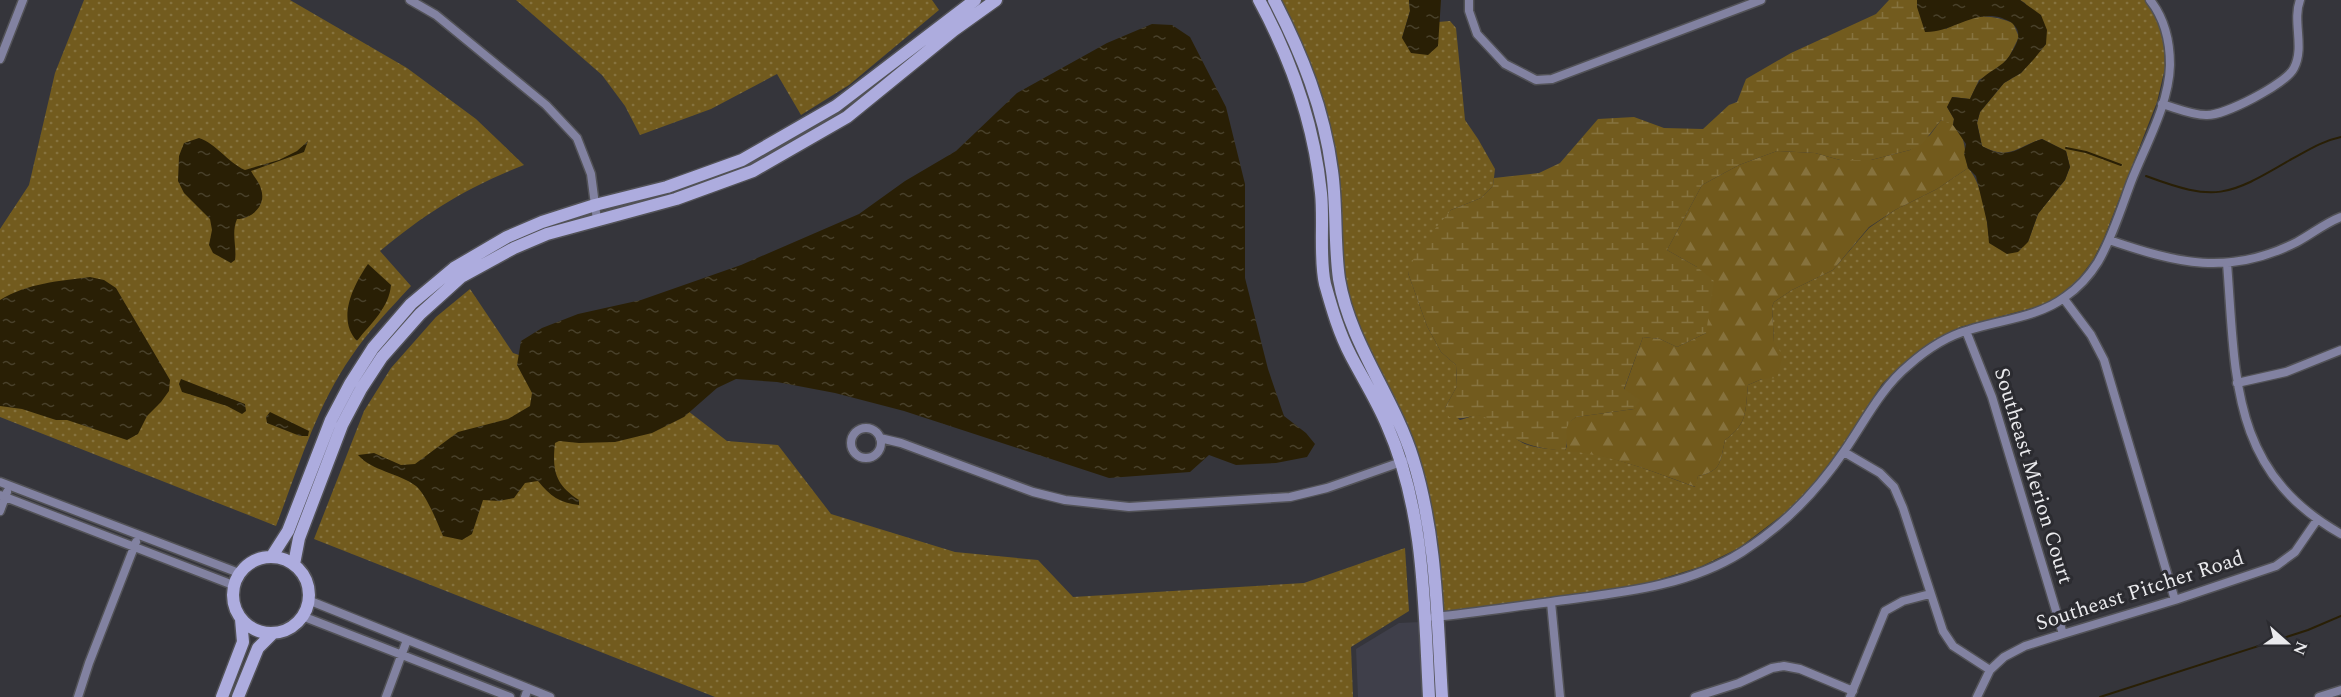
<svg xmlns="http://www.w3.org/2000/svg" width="2341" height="697" font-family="Spectral,serif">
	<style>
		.built { fill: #3f3f4a }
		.grass { fill: url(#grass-dots) }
		.forest { fill: url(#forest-firs) }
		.wetland { fill: url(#wetland-marsh) }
		.water { fill: url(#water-ripples) }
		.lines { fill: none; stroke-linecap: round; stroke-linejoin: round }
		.stream { stroke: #291f05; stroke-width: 2 }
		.street-casing { stroke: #525257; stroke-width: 11 }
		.secondary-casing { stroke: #525257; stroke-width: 15 }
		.street { stroke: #8282a1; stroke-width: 8 }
		.secondary { stroke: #adacde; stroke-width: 12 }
		.labels { text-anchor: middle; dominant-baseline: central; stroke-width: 6; stroke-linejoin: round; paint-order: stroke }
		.street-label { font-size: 21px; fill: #eaeaed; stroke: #2b2b30 }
	</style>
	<defs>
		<pattern id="grass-dots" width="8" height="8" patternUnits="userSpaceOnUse" patternTransform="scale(1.5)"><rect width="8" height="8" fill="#725b1e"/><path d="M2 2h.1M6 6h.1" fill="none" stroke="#86733f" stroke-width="1.8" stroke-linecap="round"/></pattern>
		<pattern id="forest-firs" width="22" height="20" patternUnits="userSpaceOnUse" patternTransform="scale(1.5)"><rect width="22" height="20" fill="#725a1c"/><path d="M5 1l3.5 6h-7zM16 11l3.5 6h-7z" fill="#86723d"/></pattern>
		<pattern id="wetland-marsh" width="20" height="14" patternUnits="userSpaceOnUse" patternTransform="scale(1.5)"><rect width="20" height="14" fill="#725b1e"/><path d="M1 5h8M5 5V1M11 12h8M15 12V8" fill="none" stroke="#86733f"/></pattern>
		<pattern id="water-ripples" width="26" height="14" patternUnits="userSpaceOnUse" patternTransform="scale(1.5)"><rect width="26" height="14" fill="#291f05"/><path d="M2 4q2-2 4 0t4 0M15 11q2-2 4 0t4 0" fill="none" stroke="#48402a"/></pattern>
	</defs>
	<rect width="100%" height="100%" fill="#35353b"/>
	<path class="built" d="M1420,622L1425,697H1358L1356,649L1399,623Z"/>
	<path class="grass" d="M84,0H290L407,68L476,119L524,165C466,188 427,212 380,251L411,286C390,309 368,331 351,357C316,407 298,469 276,526L0,417V229L29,185L55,73Z
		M516,0H932L939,10L849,85L801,115L777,74L711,109L640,135L625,106L602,75Z
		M1279,0H1409L1410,11L1402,38L1438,22L1450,21L1456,28L1465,120L1478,139L1495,169L1493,186L1481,198L1451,210L1408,273L1427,326L1441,352L1456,365L1457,386L1445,408L1460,420C1465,419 1473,415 1478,415C1493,416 1509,437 1525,444C1544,451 1564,449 1584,452C1622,459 1659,474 1695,487L1698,476C1722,471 1720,462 1725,440C1748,423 1745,412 1748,385L1762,379L1774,342L1772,307L1774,302L1792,290L1833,270L1869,228L1895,210L1937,189L1968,168C1983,184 1987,221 1990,243L2028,242L2038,214L2065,180L2070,167L2066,151L2042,139C2016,147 2010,161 1982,146L1977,123L1980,112L2004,83L2021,73L2046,44L2025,3L2020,0H2145L2153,10L2164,38L2165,68L2157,102L2104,238L2093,260L2077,281L2061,295L2043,305L1960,327L1934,341L1906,361L1882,384L1840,449L1808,491L1789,510L1739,548L1700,567L1641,585L1442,612C1438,561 1436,509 1418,460C1399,408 1366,360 1351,306C1336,249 1342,189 1331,131C1322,85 1297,42 1279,0Z
		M470,289L513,353L688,411L727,441L778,445L831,514L955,552L1038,560L1073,597L1304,583L1405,548L1409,611L1351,647L1353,697H715L314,539L364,411L391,368L436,317Z"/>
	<path class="forest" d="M1941,120C1968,126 1963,148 1968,168L1937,189L1895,210L1869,227L1833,270L1792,290L1774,302L1772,307L1774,342L1783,356L1777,378L1762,379L1748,385C1745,412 1748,423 1725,440C1720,462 1722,471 1698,476L1696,487C1653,472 1610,454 1565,451L1567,446L1565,431L1568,423L1576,417L1634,409L1636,398L1624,390L1643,337L1660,339L1677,347L1706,333L1697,267L1667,250L1702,185L1739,165L1777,151L1815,153L1840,160H1871L1910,150L1930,135Z"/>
	<path class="wetland" d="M1889,0H1917V7L1946,29C1969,14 1989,13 2013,23L2019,37L2009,57L2000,67L1979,80L1970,99L1953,97L1947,107L1954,119L1953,125L1941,120L1922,144L1910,150L1871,160H1840L1815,153L1777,151L1739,165L1702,185L1667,250L1697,267L1714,281L1706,333L1677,347L1660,339L1643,337L1624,389L1640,400L1634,409L1576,417C1559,430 1571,435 1565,451C1545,449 1525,446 1507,434C1497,427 1495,420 1481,416C1472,414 1463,421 1449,417L1445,408L1457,386L1456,365L1441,352L1427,326L1408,273L1417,250L1451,210L1481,198L1493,186L1494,178L1539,173L1560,163L1598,119L1634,117L1664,128L1703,129L1729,105L1737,102L1746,79L1791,53L1876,14Z"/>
	<path class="water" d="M1409,0H1441L1438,46L1428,55L1411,53L1402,38L1410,11Z
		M1917,0H2020L2041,15L2047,30L2046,44L2034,59L2021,73L2004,83L1980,112L1977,123L1982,146C2010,162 2017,147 2042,139L2066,151L2070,167L2065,180L2038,214L2028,242L2018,252L2007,254L1989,243L1987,222L1976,176L1968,168L1964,154L1966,144L1953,125L1954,119L1947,107L1952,97L1970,99C1973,93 1975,87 1979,82C1987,71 2002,68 2010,55C2016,46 2023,34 2014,25C2011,21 2006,20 2002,18C1974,9 1952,33 1925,32L1917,7Z
		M1152,24L1172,25L1190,37L1226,107L1245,184V278L1268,369L1284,416L1306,433L1315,444L1307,457L1276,463L1236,465L1209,455L1190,472L1109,478L904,411L835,393L777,382L736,379L717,388L684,417L652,433L615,442L579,443L559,441L555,443C552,470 555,485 579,500V505C560,503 550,496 538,481L525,483L514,498L499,501L483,500L472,534L462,540L443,536C437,522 427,496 416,486C399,473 372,471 358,455L374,453L401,465L415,464L458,432L508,419L530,406L532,393L517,365L521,341L542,328L578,314L641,300L741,265L859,214L905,181L956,151L1017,93L1107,43Z
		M199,138C217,144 227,162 245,170L279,160L297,151L308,141L304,152L251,171C254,177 260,183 261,189C267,206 251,219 237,219C231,233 237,247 235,260L231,263L213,253L209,245L212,230L210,219L184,193L178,181L179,156L184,143Z
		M368,264L391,285C389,308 371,323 357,341C336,319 354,284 368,264Z
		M90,277L104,280L116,288L170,380L169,391L161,402L147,416L138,434L127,440L67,420H56L22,409L0,406V300C28,283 59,281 90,277Z
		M181,379L245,404L246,411L242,414L227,406L182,392L179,384Z
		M270,412L309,431L308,436H300L267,423L266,417Z"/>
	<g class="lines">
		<path class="stream" d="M2066,148L2086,152L2121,165
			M2146,176C2216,202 2227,197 2290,160C2307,151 2322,141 2341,137
			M2100,697L2308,630L2341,616"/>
		<defs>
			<path id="street" d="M410,0L436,15L546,105L577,138L591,174L597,220
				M1469,0V11L1477,34L1505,64L1536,80L1552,79L1761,0
				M0,59L23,0
				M2162,104C2176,108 2192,115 2206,115C2224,116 2286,84 2294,68C2305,47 2292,21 2300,0
				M2109,240C2177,263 2228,277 2297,242C2312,234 2325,223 2341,217
				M2227,263C2236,375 2229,471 2341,534
				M2064,299L2091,335L2104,360L2175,600
				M1966,331L1992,397L2063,634
				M2237,383L2286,372L2341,350
				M851 443a15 15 0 1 1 30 0a15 15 0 1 1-30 0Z
				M880,438L901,443L1033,492L1065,500L1129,507L1290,497L1327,488L1404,461
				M1844,452L1880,473L1894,487L1903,508L1943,631L1953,646L1990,670
				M0,482L239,573
				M0,495L233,585
				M0,511L7,492
				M308,600L550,697
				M1551,602L1560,697
				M302,616L510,697
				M1434,617C1473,613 1512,607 1551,602C1616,593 1685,588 1742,552C1783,526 1818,490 1845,450C1865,421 1881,388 1909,365C1926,350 1947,336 1969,330C2000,320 2039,317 2065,297C2078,288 2090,275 2098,262C2112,238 2121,209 2131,182C2145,146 2169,105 2170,65C2170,42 2165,19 2150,0
				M78,697L89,663L136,542
				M386,697L407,640
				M525,697L528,688
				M1695,697L1739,683L1772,668L1784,666L1800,669L1853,691
				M1850,697L1885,611L1903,601L1930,594
				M1977,697L1990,670L2004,657L2025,646L2063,634L2175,600L2276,566L2295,552L2317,520
				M2319,697L2341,690"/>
			<path id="secondary" d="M1259,0C1292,61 1314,123 1321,193C1324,221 1319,258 1325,284C1332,309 1339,333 1351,356C1363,379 1377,401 1387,425C1425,511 1424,605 1429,697
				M1274,0C1302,54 1324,109 1332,171C1337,206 1334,244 1339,279C1350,344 1394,397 1413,459C1437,536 1437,617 1442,697
				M272,556L288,531L331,420L350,384L373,348L411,304L454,268L507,237L542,222L595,205L667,187L742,160L836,106L975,0
				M233 595a38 38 0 1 1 76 0a38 38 0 1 1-76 0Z
				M294,564L299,538L342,425L361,389L382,357L420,314L461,277L514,248L547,234L676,199L753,171L847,117L954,30L996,0
				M222,697L243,642L241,619
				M238,697L258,648L273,633"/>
		</defs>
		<use href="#street" class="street-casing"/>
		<use href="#secondary" class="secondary-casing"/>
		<use href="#street" class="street"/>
		<use href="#secondary" class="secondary"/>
	</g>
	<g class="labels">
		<g class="street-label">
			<text transform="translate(2033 476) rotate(73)">Southeast Merion Court</text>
			<text transform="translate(2140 591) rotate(-18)">Southeast Pitcher Road</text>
		</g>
	</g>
	<g transform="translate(2287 643) rotate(111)" stroke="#2b2b30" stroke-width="4.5" paint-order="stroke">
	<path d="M0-4.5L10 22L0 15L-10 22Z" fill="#eaeaed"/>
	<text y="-9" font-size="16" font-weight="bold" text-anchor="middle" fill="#eaeaed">N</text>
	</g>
</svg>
